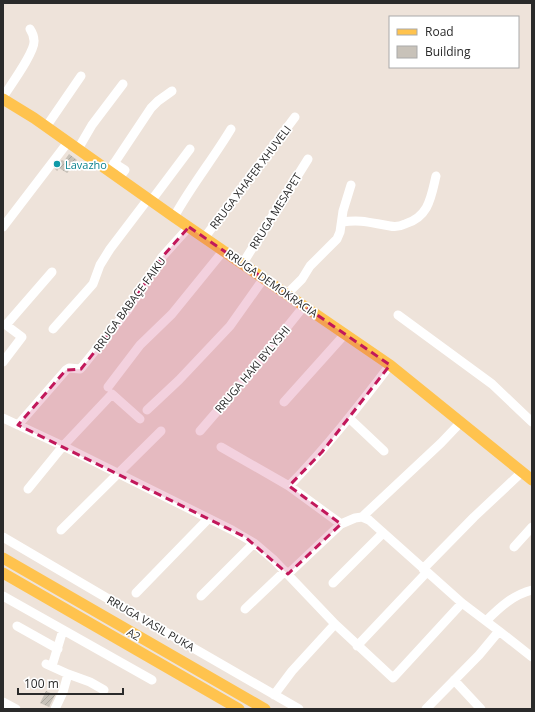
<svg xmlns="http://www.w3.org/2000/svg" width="535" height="712" font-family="'Open Sans',sans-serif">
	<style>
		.building { fill: url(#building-hatch) }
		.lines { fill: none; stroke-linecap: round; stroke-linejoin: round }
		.minor { stroke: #fff; stroke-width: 9 }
		.major { stroke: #ffc34e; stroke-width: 11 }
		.marked { fill: #c2185b; fill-opacity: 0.2; stroke: #c2185b; stroke-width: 3; stroke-dasharray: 8 5; stroke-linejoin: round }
		.culture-dot { fill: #0f9aa8; stroke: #fff; stroke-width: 1.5 }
		.labels { text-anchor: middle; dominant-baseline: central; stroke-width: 3.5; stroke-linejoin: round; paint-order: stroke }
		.culture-label { font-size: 11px; fill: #0d838f; stroke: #fff; text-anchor: start }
		.street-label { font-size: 11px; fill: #2a2a2a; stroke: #fff }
	</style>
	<defs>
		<pattern id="building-hatch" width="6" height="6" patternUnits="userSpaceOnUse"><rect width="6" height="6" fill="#c8c2b9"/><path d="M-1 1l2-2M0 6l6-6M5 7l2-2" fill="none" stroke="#aca79f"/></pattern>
	</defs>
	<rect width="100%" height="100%" fill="#eee3da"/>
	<path class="building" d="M69,154L77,160L67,173L59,168L57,171L55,169L62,160L64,161Z
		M46,691L55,695L49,707L40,703Z"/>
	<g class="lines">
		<path class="minor" d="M3,97C10,86 35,52 34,41C34,37 32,32 30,29
			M46,127L81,76
			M78,149L92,125L123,84
			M114,163L125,170L119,178
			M109,171L151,108L158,101L172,91
			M151,201L190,149
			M174,217C191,186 213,159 231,129
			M342,222C362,219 371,223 390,226C395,227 401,226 405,224C429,217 431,197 436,176
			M3,227L68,142
			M205,237L295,117
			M243,263L308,159
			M287,294L302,279L310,266L337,239L340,232L343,211L351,185
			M398,315L492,384L532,422
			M53,329L93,284L100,265L110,249L148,199
			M3,362L22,337L6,325L52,272
			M108,387L140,345L172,314L224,250
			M284,402L345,334
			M147,410L179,380L230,326L264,278
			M3,418L63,446L232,530L254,543L274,560L335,624L393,678L462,603
			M349,418L384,451
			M18,425L66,370L69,368L80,369L82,367L127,311L162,257L189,227
			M200,431L251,372L304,306
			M221,447L289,486L341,524
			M289,486C326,448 358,407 390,365
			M28,489L63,446L112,394L140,419
			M362,517L441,443L461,422
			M61,530L161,431
			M3,537L117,604L299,709
			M514,547L532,527
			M423,569L474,517L522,472
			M288,574L341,524L355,518L362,517L369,520L462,603L499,631L479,655L426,709
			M333,583L383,533
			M136,593L208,519
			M3,596L152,680
			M201,596L254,543
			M245,609L285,571
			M486,621C500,607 513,595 532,590
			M17,626L58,649
			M499,631L532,657
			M357,646L427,572
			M46,664L68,674L90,682L104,690
			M52,666L63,630
			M454,680L481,709
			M274,695L292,671L335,624
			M3,702L16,709
			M55,709L63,692L68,674"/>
		<path class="major" d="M3,99L34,118L174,217L390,365L532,480
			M3,558L265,709
			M3,573L239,709"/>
	</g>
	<path class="marked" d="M189,227L390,365L322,452L289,486L341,524L288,574L245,537L18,425L66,370L81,369L127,311L162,257Z"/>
	<circle class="culture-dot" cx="57" cy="164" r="4"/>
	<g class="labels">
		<g class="culture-label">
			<text x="65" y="164">Lavazho</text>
		</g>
		<g class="street-label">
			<text transform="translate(250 177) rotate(-53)">RRUGA XHAFER XHUVELI</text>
			<text transform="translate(275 211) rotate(-58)">RRUGA MESAPET</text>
			<text transform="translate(272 283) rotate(35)">RRUGA DEMOKRACIA</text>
			<text transform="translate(129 304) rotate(-54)">RRUGA BABAÇE FAIKU</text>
			<text transform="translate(252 369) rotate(-50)">RRUGA HAKI BYLYSHI</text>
			<text transform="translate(151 623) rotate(30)">RRUGA VASIL PUKA</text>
			<text transform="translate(134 634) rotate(30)">A2</text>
		</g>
	</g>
	<rect width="535" height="712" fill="none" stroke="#2a2a2a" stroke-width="8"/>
	<rect x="389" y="16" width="130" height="52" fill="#ffffff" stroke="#aaaaaa"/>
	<rect x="397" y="29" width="20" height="6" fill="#ffc34e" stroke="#aaaaaa"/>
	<text x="425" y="36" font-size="12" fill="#2a2a2a">Road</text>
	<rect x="397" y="46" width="20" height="12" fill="#c8c2b9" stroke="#aaaaaa"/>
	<text x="425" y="56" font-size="12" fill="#2a2a2a">Building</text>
	<path d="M18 688v6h105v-6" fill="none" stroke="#2a2a2a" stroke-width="2"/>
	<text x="24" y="688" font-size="12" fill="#2a2a2a" stroke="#ffffff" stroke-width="3" paint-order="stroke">100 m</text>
</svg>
